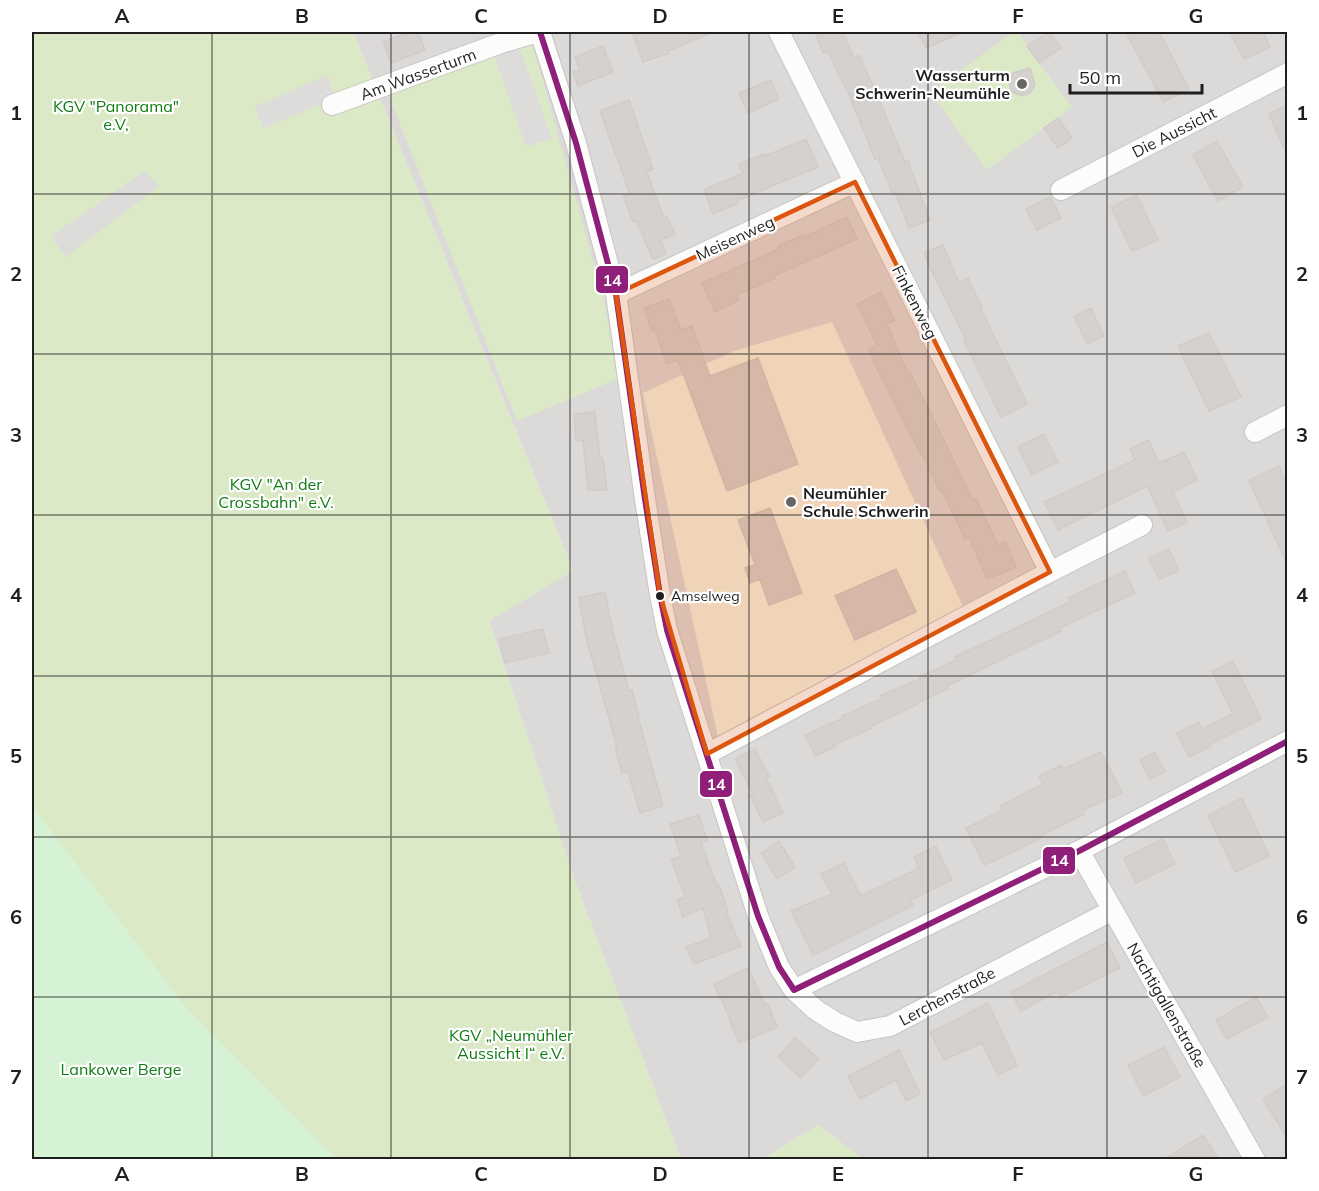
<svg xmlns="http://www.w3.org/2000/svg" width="1319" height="1191" font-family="Mulish,sans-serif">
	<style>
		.residential { fill: #dcdad9 }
		.education { fill: #f6f4e3 }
		.grass { fill: #dce9c7 }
		.park { fill: #d6f2d4 }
		.parking { fill: #dddcdb }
		.building { fill: #d4d1ce; stroke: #d0ccc9; stroke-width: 1.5 }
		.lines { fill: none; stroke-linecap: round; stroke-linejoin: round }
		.minor-casing { stroke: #c6c5c3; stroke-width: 22 }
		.minor { stroke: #fcfcfb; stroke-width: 20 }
		.bus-1-casing { stroke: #fff; stroke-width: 10 }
		.bus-1 { stroke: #8f1f78; stroke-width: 6 }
		.marked { fill: #de560d; fill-opacity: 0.2; stroke: #de560d; stroke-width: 4.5; stroke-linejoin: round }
		.grid { fill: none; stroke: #1f1f1f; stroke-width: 1.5; stroke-opacity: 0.55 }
		.poi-dot { fill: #676665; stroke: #fff; stroke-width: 2 }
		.bus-dot { fill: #1f1f1f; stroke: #fff; stroke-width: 2 }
		.labels { text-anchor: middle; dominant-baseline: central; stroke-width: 4.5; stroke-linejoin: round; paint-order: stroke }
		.bus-label { font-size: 14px; fill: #1f1f1f; stroke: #fff; text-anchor: start }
		.street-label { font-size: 16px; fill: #1f1f1f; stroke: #fff }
		.poi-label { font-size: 16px; font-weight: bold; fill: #1f1f1f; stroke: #fff; text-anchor: end }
		.park-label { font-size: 16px; fill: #0e7c11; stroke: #fff }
		.line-badge { stroke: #fff; stroke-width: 2 }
		.badge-label { font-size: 16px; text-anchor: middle; font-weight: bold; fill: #fff }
		.neatline { fill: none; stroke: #1f1f1f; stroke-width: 2 }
		.grid-label { font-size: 20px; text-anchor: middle; font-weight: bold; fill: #1f1f1f }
	</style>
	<rect width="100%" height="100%" fill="#edeae7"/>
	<path class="residential" d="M353,32H1287V1159H863L818,1125L763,1159H681L576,884L489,620L573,570Z"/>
	<path class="education" d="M832,322L965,611L719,741L643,393L734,351Z"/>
	<path class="grass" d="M32,32H353L573,571L489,621L576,884L681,1159H336L188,1011L32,808Z
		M1014,32H1018L1039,63L1072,107L987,170L930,92Z
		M532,43L604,300L617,379L517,421L388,93Z
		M818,1125L863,1159H763Z"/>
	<path class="park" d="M32,806L193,1017L234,1056L336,1159H32Z"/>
	<path class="parking" d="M519,46L552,138L526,147L494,55Z
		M328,75L335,99L263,128L254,107Z
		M145,171L159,186L66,257L51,236Z"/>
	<path class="building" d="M409,32H418L425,50L391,63L383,42Z
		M632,32H713L668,51L669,53L643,62Z
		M815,32H843L854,58L859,55L874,87L905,162L908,161L930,220L909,228L895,192L892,193L878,157L875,159L846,87L845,88L828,51L823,53Z
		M918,32H964L926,48Z
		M1049,32L1061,48L1039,63L1027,46Z
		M1126,32H1159L1189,89L1163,102Z
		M1230,32H1263L1270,47L1244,59Z
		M603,46L613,72L578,86L573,72L580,70L575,57Z
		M1030,68L1035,85L1030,93L1021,96L1012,92L1009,83L1013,73Z
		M771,80L779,99L748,113L739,93Z
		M629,100L653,169L647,172L664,218L667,217L675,234L661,240L666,254L653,259L636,220L633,222L623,196L630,194L600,111Z
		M1287,105V155L1269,114Z
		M1058,118L1072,138L1058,148L1044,128Z
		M806,139L818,167L736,201L737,204L713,214L704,190L743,173L739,164L764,154L765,156Z
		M1217,141L1243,187L1218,201L1193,155Z
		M1137,195L1158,240L1132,251L1111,207Z
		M1050,197L1061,218L1037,230L1026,209Z
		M847,217L857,239L774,276L775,278L737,295L739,300L715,312L702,283L779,249L778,246L803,235L804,237Z
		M943,245L959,283L968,278L982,307H980L1027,404L1001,417L964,341L966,340L932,271H931L924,253Z
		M881,292L895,321L887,324L908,374L910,373L926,404L973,500L976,499L998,545L1006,542L1016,567L987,579L969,537L965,539L942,490L940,491L920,450L919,451L879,373L869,349L877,345L857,304Z
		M669,299L681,330L692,326L710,376L758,358L798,464L727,491L678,360L667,364L655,330L652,331L644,308Z
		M1091,308L1104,336L1087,344L1074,316Z
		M1209,333L1241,397L1209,411L1178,346Z
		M595,412L600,458H603L607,490H588L583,440L576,441L574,414Z
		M1044,434L1058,462L1032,475L1018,447Z
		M1149,440L1159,463L1184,452L1197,480L1173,492L1187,522L1168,531L1147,486L1058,530L1044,502L1135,460L1130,449Z
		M1279,466L1287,485V564L1249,480Z
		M770,508L802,593L769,605L760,579L750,583L745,568L755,565L738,520Z
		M1169,549L1179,571L1159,579L1149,558Z
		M896,569L916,612L855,640L835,596Z
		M1125,571L1135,593L1060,628L1061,631L947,686L948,689L916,703L917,705L871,726L872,728L834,745L835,747L815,756L805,735L843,718L842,716L881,699L880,696L920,679L919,677L956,660L955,657L1070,602L1068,598Z
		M605,592L613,632L629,691L632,690L639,716L638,717L663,806L640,813L628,772L622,773L615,748L617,747L586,637L579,598Z
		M543,629L549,653L505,663L499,639Z
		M1233,661L1261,719L1210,744L1211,746L1189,757L1177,733L1199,722L1202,729L1233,714L1212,671Z
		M755,749L769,776L766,777L783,813L763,822L750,795L753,794L735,759Z
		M1101,752L1122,793L1083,810L1084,814L1040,836L1041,838L1021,848L984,865L966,828L1002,810L1000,806L1043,784L1039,776L1061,765L1063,769Z
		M1155,752L1165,772L1150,779L1140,760Z
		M1242,798L1269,856L1235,872L1208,815Z
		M699,815L707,840L701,843L717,886L719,885L728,912H726L741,946L694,964L686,947L711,938L703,908L683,917L677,900L685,897L671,860L681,856L670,824Z
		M1163,839L1175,864L1136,883L1124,858Z
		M779,841L795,867L777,879L761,853Z
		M936,846L952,880L910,900L913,905L813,955L791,911L832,894L821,874L844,863L861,896L919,868L914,857Z
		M1107,942L1120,968L1061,997L1058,991L1021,1011L1011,992Z
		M748,968L765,1005L768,1004L777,1027L739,1043L729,1019H730L714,984Z
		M1256,997L1268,1017L1227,1039L1216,1020Z
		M988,1003L1017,1065L998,1075L982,1043L944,1060L930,1032L969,1014L968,1013Z
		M795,1038L819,1059L801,1078L778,1057Z
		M1164,1047L1180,1077L1143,1096L1128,1065Z
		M899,1050L920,1094L906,1101L896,1080L860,1099L848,1076Z
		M1287,1084V1138L1263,1099Z
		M1203,1135L1219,1160H1163Z"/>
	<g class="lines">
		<defs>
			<path id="minor" d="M540,32L576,143L616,294L645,499L660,595L667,630L758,916L779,967L794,990L816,1010L835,1022L857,1032L890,1026L1113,910
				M779,32L1050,572
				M332,105L498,44L538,32
				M1061,190L1288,73
				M616,294L855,182
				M1255,432L1288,415
				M707,754L1040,577L1142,525
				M1079,851L1255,1160
				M794,990L1079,851L1288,741"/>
		</defs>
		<use href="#minor" class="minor-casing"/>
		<use href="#minor" class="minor"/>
		<defs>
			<path id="bus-1" d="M540,32L576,143L616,294L645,499L660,595L667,630L758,916L779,967L794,990L1079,851L1288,741"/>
		</defs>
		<use href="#bus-1" class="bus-1-casing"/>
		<use href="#bus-1" class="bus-1"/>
	</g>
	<path class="marked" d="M855,182L1050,572L707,754L660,595L616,294Z"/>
	<path class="grid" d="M212,32V1160M391,32V1160M570,32V1160M749,32V1160M928,32V1160M1107,32V1160M32,194H1288M32,354H1288M32,515H1288M32,676H1288M32,837H1288M32,997H1288"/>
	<g class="poi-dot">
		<circle cx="1022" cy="84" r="6"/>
		<circle cx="791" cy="502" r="6"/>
	</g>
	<circle class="bus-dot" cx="660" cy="596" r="5"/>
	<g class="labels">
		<g class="bus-label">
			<text x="671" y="596">Amselweg</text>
		</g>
		<g class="street-label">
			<text transform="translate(418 74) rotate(-20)">Am Wasserturm</text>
			<text transform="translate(1174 132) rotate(-27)">Die Aussicht</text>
			<text transform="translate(735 238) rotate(-25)">Meisenweg</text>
			<text transform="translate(915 302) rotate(63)">Finkenweg</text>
			<text transform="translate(947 996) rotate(-28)">Lerchenstraße</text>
			<text transform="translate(1167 1005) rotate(60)">Nachtigallenstraße</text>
		</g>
		<g class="poi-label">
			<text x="1010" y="75">Wasserturm<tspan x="1010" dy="18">Schwerin-Neumühle</tspan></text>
			<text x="803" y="493" text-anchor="start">Neumühler<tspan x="803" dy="18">Schule Schwerin</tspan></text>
		</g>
		<g class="park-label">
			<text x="116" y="106">KGV "Panorama"<tspan x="116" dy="18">e.V,</tspan></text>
			<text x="276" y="484">KGV "An der<tspan x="276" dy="18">Crossbahn" e.V.</tspan></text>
			<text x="511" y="1035">KGV „Neumühler<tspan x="511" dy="18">Aussicht I“ e.V.</tspan></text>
			<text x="121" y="1069">Lankower Berge</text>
		</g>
	</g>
	<g class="line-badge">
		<rect x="595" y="265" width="34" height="29" rx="6" fill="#8f1f78"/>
		<rect x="699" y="770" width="34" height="28" rx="6" fill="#8f1f78"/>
		<rect x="1042" y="846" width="34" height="29" rx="6" fill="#8f1f78"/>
	</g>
	<g class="badge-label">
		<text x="612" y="286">14</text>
		<text x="716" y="790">14</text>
		<text x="1059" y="866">14</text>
	</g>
	<rect width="1319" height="1191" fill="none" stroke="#ffffff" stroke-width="66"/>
	<path d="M1070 84v9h132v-9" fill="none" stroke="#1f1f1f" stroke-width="3"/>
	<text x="1079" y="84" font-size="18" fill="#1f1f1f" stroke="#ffffff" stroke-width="4.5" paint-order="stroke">50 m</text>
	<rect x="33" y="33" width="1253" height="1125" class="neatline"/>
	<g class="grid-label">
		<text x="122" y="23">A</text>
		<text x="302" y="23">B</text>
		<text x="481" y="23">C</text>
		<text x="660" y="23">D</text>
		<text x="838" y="23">E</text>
		<text x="1018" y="23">F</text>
		<text x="1196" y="23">G</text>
		<text x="16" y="120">1</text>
		<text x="1302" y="120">1</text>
		<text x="16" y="281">2</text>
		<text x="1302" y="281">2</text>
		<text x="16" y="442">3</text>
		<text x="1302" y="442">3</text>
		<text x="16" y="602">4</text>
		<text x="1302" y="602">4</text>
		<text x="16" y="763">5</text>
		<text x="1302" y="763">5</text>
		<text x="16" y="924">6</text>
		<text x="1302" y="924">6</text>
		<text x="16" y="1084">7</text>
		<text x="1302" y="1084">7</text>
		<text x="122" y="1181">A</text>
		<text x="302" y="1181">B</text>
		<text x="481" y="1181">C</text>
		<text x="660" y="1181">D</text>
		<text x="838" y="1181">E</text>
		<text x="1018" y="1181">F</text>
		<text x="1196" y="1181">G</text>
	</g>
</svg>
